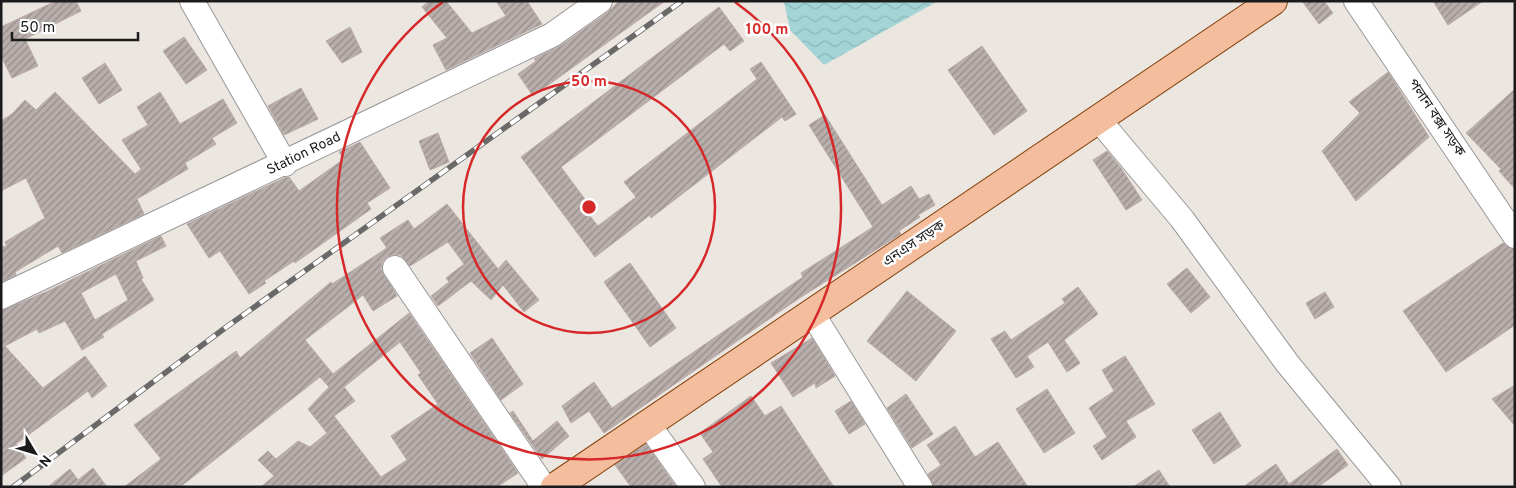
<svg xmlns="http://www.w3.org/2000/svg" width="1516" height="488" font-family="Overpass,'Noto Sans Bengali',sans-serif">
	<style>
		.water { fill: url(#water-waves) }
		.building { fill: url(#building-hatch); stroke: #bcaaa5; fill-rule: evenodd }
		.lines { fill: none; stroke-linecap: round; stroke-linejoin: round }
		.minor-casing { stroke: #989898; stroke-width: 26 }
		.major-casing { stroke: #85440c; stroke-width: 30 }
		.minor { stroke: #fff; stroke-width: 24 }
		.major { stroke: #f3bd9e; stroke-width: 28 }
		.rail-casing { stroke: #696969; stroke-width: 5.5 }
		.rail { stroke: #fff; stroke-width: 4; stroke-dasharray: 11; stroke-linecap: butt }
		.ring { fill: none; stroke: #d62828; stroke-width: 2.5 }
		.labels { text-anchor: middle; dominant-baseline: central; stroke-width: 5; stroke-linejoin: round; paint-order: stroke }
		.street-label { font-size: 14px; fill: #1b1b1b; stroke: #fff }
		.centre { fill: #d62828; stroke: #fff; stroke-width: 2.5 }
		.ring-label { font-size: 15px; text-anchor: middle; font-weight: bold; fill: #d62828; stroke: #fff; stroke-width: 5; stroke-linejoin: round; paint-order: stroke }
	</style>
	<defs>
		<pattern id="water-waves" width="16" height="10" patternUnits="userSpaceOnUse" patternTransform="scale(1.25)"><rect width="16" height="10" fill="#a4d5d6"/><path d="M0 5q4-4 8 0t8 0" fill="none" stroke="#8db6b7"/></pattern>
		<pattern id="building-hatch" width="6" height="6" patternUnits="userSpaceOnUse" patternTransform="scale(1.25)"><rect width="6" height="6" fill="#b8aeab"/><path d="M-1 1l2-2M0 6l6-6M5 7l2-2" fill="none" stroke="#958d8a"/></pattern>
	</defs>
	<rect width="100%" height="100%" fill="#ece6e1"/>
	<path class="water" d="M938,1L824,65L790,30L784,2Z"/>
	<path class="building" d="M56,1H76L81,11L25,39L38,66L12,78L1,56V27Z
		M429,1H446L472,33L506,16L496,1H527L542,24L446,70L433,45L447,38L422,7Z
		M619,1H665L533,96L518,74L536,61L534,59L560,46L608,12Z
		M1302,1H1324L1333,13L1319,24Z
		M1433,1H1483L1448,25Z
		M719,7L744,41L730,51L724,44L561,167L587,202L582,206L598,226L636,197L624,182L757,79L750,69L761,62L796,114L785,121L782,117L651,218L650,215L595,257L521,157Z
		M350,27L362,52L342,63L326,41Z
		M184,37L207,70L186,84L163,51Z
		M982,46L1027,111L994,135L948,70Z
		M105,63L122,90L99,104L82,78Z
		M1388,72L1429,137L1356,201L1322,151L1360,113L1349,102Z
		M301,88L318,119L284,135L268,106Z
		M1515,89V189L1499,171L1501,169L1466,133Z
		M55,92L135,174L141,169L122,140L148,125L137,107L160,92L180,124L223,99L237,123L212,138L216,144L185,163L188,169L137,199L144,214L62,253L58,246L15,272L16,275L1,282V247L7,246L5,242L45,218L26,178L1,191V121L12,114L25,100L36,110Z
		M825,115L882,205L911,186L919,199L929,194L935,205L918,215L920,217L899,231L901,234L798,299L604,433L589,411L571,423L562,406L594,382L612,408L803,277L801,273L873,227L809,125Z
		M438,133L449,162L430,170L419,141Z
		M360,142L390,188L367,203L371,209L295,263L294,261L264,281L266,283L249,294L220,251L209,258L187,224L284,178L289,177L299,191L344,159L339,152Z
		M1107,151L1121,168L1142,200L1126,210L1093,160Z
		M447,204L498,269L506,260L539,300L524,312L503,285L491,300L471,281L438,306L431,296L449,282L446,278L464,264L448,242L410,266L401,255L394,254L387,257L382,262L381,269L397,296L373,311L363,295L305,340L333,374L409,313L518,473L497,487H261L274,476L258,460L268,451L276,459L298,441L310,447L327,433L308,409L329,387L320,377L180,487H124L161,459L134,425L236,351L240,358L331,282L332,284L387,248L380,238L408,220L414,229ZM400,342L421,373L418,375L438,404L391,436L407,460L381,477L334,416L355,401L344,387Z
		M161,236L166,246L136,261L143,278L141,279L154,300L102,334L104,337L82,350L65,321L39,333L37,329L5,346L43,388L85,356L107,386L92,398L88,391L16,444L26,458L1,476V311L48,291ZM116,274L128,300L95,320L81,293Z
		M1503,243L1515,250V325L1446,372L1403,311Z
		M630,263L676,328L650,347L604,282Z
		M1187,268L1210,297L1191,313L1167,284Z
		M1078,287L1098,314L1064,340L1080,363L1067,372L1048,342L1027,356L1034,367L1016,378L991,339L1005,331L1011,340L1065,303L1062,299Z
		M907,291L956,331L916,381L867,341Z
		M1325,292L1334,307L1315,319L1306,303Z
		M492,338L523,384L501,400L470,353Z
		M812,338L835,376L816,388L815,383L793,397L771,363Z
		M1125,356L1155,404L1126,421L1136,437L1102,460L1093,446L1107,437L1089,408L1114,391L1102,370Z
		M1515,385V426L1492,399Z
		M1047,389L1075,433L1044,453L1016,409Z
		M906,394L933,434L912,448L887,408Z
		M751,396L765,416L781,406L834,487H722L703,459L713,452L700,433Z
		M851,401L865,424L849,434L835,411Z
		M513,411L533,441L557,421L569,436L542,459L510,413Z
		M1220,412L1241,446L1214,464L1192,430Z
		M955,426L975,457L998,442L1028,487H934L928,474L941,465L927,445Z
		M646,444L676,487H631L615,465Z
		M1337,449L1348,465L1318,487H1243L1276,464L1289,484Z
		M93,468L107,487H48L70,469L78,480Z
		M1159,470L1170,487H1133Z"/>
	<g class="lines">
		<defs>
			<path id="minor" d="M192,1L285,164
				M1356,1L1515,236
				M1099,120L1182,219L1287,363L1389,487
				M395,268L544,487
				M1,297L552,35L600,1
				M812,313L920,487
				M648,424L693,487"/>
			<path id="major" d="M555,487L1273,1"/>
		</defs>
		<use href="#minor" class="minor-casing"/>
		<use href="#major" class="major-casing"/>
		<use href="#minor" class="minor"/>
		<use href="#major" class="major"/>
		<defs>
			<path id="rail" d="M13,487L225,328L682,1"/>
		</defs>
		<use href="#rail" class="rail-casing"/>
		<use href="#rail" class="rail"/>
	</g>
	<g class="ring">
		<circle cx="589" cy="207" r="126"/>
		<path d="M735 2A252 252 0 1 1 443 2"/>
	</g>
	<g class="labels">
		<g class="street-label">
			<text transform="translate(1436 118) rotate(56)">পলান বক্স সড়ক</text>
			<text transform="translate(304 154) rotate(-26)">Station Road</text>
			<text transform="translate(914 244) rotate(-34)">এনএস সড়ক</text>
		</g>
	</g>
	<circle cx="589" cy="207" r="8" class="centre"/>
	<g class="ring-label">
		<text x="767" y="34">100 m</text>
		<text x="589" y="86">50 m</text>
	</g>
	<rect width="1516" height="488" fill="none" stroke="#1b1b1b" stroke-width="5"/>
	<g transform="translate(35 453) rotate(128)" stroke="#ffffff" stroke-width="4" paint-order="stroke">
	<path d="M0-4L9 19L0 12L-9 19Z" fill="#1b1b1b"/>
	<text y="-8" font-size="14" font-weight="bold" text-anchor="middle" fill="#1b1b1b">N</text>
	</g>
	<path d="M12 32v8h126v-8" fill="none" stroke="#1b1b1b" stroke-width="2.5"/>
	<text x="20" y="32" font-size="15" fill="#1b1b1b" stroke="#ffffff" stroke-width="4" paint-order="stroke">50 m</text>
</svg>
